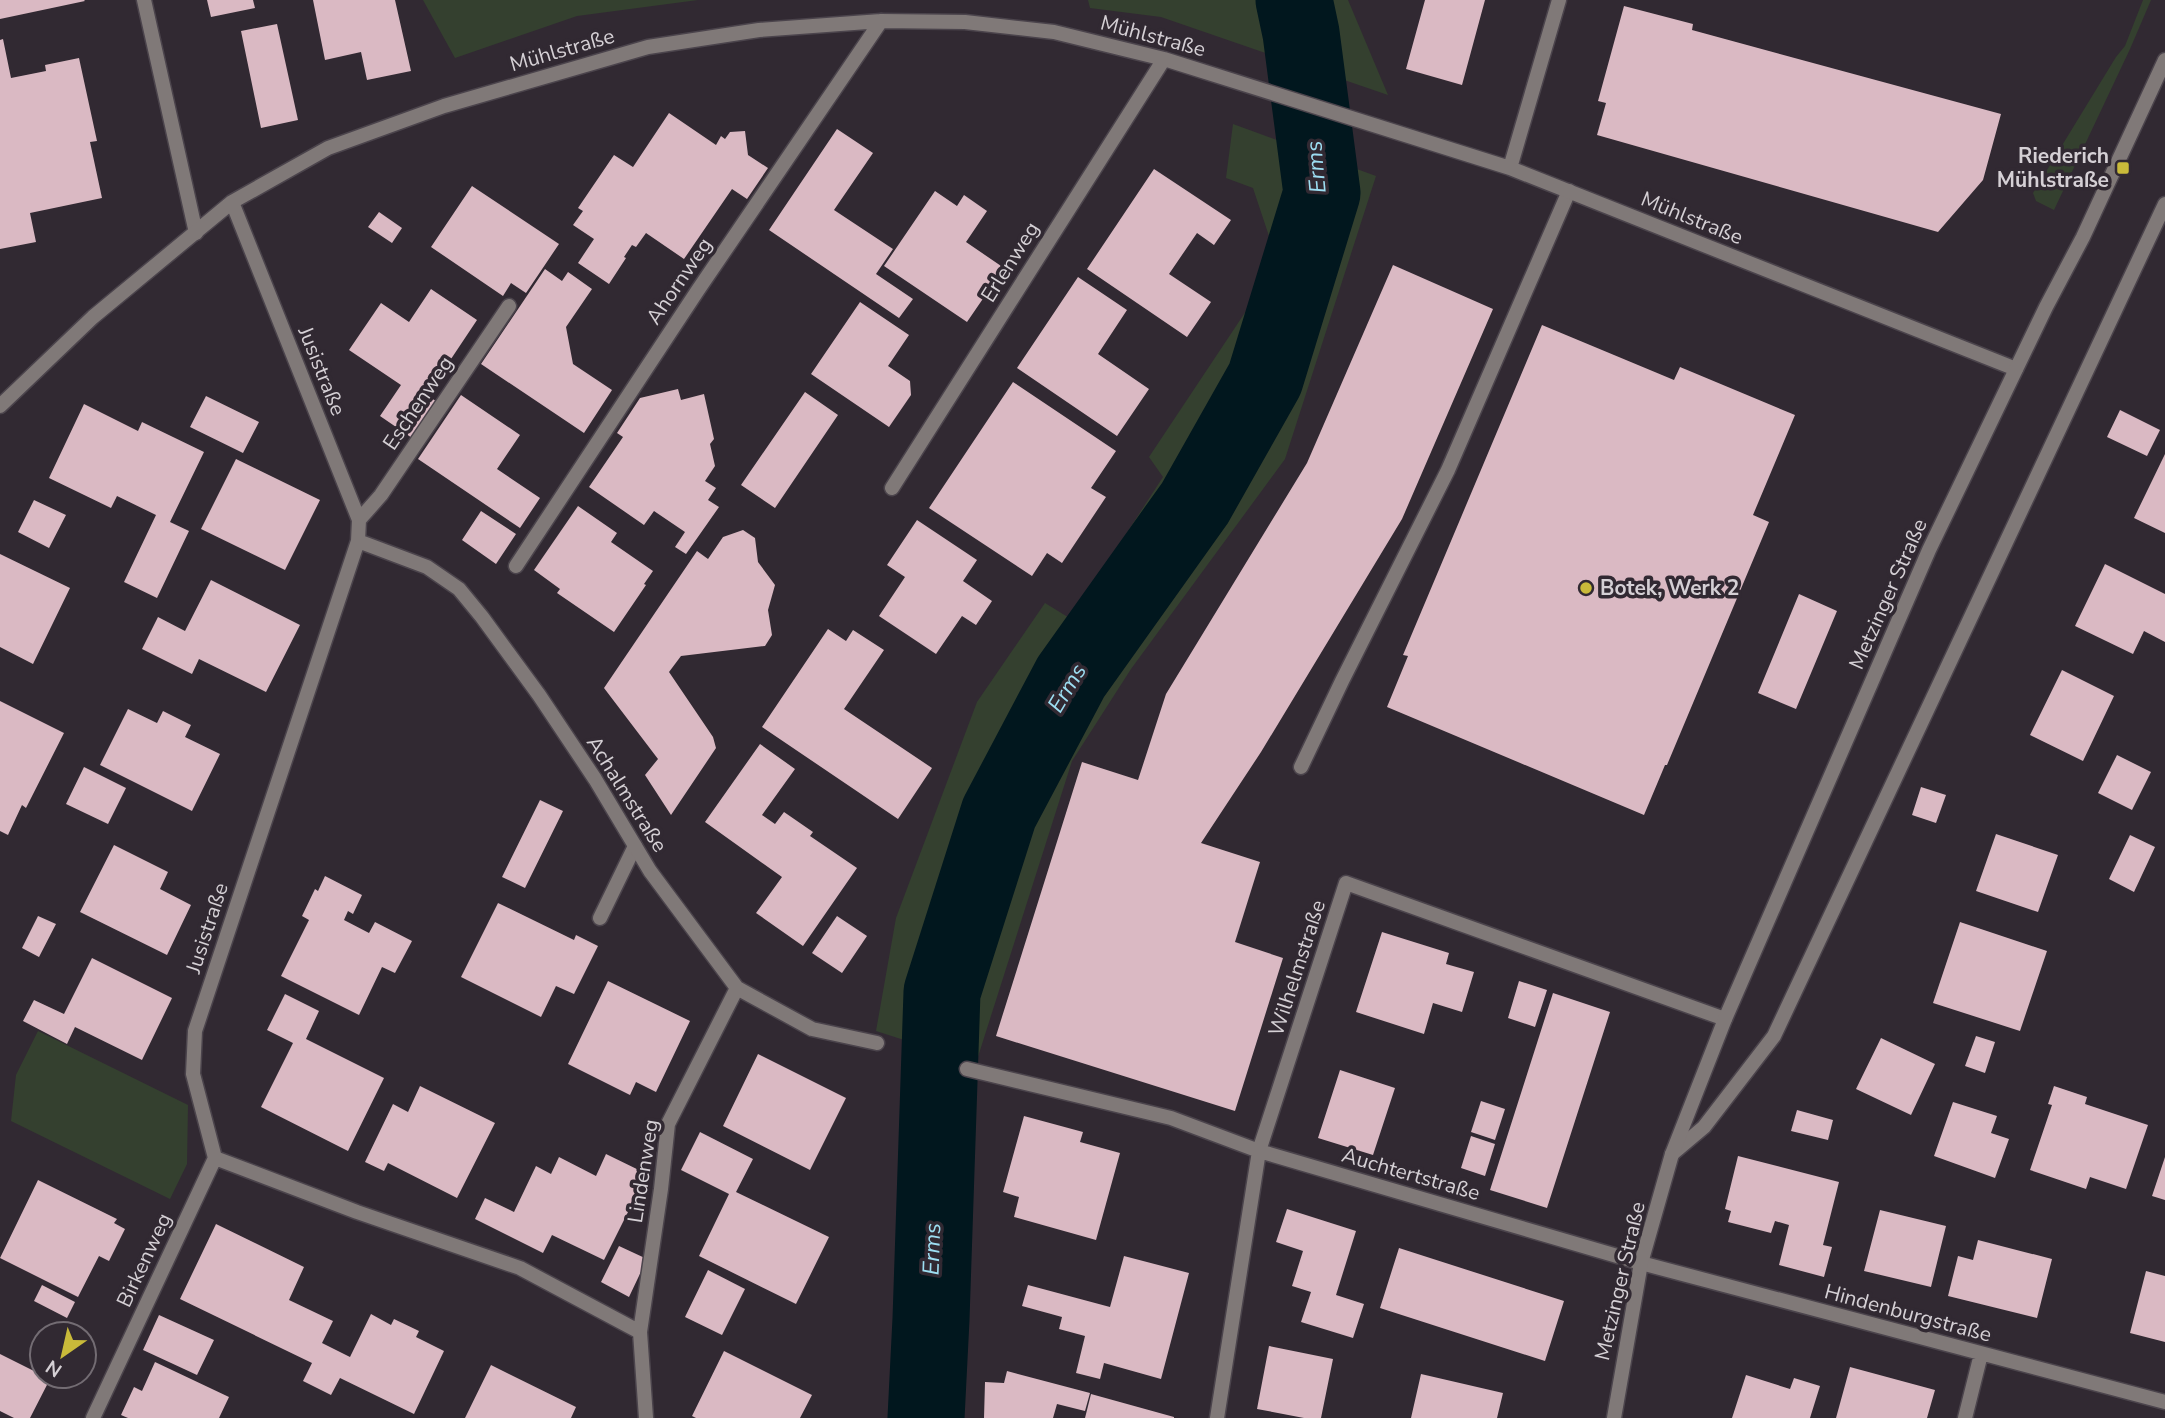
<svg xmlns="http://www.w3.org/2000/svg" width="2165" height="1418" font-family="'Nunito Sans',sans-serif">
	<style>
		.green { fill: #34402f }
		.lines { fill: none; stroke-linecap: round; stroke-linejoin: round }
		.river { stroke: #01171e; stroke-width: 77 }
		.building { fill: #dab9c3 }
		.service-casing { stroke: #4b444c; stroke-width: 17 }
		.minor-casing { stroke: #4b444c; stroke-width: 17 }
		.tertiary-casing { stroke: #4b444c; stroke-width: 17 }
		.service { stroke: #807978; stroke-width: 14 }
		.minor { stroke: #807978; stroke-width: 14 }
		.tertiary { stroke: #807978; stroke-width: 14 }
		.poi-dot { fill: #c9ba3a; stroke: #312932; stroke-width: 2.5 }
		.labels { text-anchor: middle; dominant-baseline: central; stroke-width: 7; stroke-linejoin: round; paint-order: stroke }
		.street-label { font-size: 21px; fill: #d5d0d5; stroke: #312932 }
		.poi-label { font-size: 21px; font-weight: bold; fill: #d5d0d5; stroke: #312932; text-anchor: end }
		.water-label { font-size: 23px; font-style: italic; fill: #9ddef2; stroke: #312932 }
	</style>
	<rect width="100%" height="100%" fill="#312932"/>
	<path class="green" d="M423,0H698L577,16L455,58Z
		M1088,0H1348L1388,95L1161,17L1090,8Z
		M2143,0H2151L2130,49L2054,210L2036,201L2033,193L2116,57L2125,46Z
		M1233,124L1376,176L1285,459L1131,669L1072,761L976,1063L876,1031L896,918L977,702L1045,603L1071,619L1163,477L1149,457L1278,263L1253,188L1226,178Z
		M38,1031L188,1105L187,1164L170,1199L11,1121L16,1075Z"/>
	<g class="lines">
		<path class="river" d="M926,1418L931,1319L942,992L999,813L1071,677L1195,503L1265,379L1322,193L1301,33L1294,0"/>
	</g>
	<path class="building" d="M0,0H84L85,1L0,19Z
		M207,0H253L255,8L211,17Z
		M313,0H395L411,71L367,80L361,52L325,60Z
		M1425,0H1485L1462,85L1406,69Z
		M1624,6L1693,24L1692,30L2001,114L1983,180L1938,232L1597,135L1606,103L1598,101Z
		M277,24L298,120L261,128L241,31Z
		M3,39L11,78L46,71L45,65L79,58L97,141L90,142L102,198L30,213L36,242L0,249V40Z
		M669,113L716,145L721,136L725,139L730,132L745,131L748,155L768,168L747,199L732,189L684,259L646,233L636,247L632,245L624,257L626,258L609,284L578,263L594,239L573,225L583,211L578,208L614,155L633,167Z
		M837,129L873,153L834,210L893,249L876,274L913,299L899,318L769,230Z
		M1154,169L1231,220L1214,245L1197,233L1169,274L1211,302L1187,337L1087,269Z
		M472,186L559,244L526,293L511,283L503,296L431,247Z
		M935,191L957,206L964,195L987,211L966,242L1004,268L967,322L884,266Z
		M379,212L402,228L392,243L368,227Z
		M1393,265L1493,309L1402,519L1261,752L1201,843L1260,862L1235,942L1283,958L1235,1111L996,1036L1082,762L1138,780L1166,694L1307,463Z
		M545,269L562,281L568,272L592,289L566,327L573,364L612,390L584,433L481,364Z
		M1078,277L1127,310L1098,354L1149,389L1117,436L1017,368Z
		M431,289L477,320L427,395L440,404L415,440L380,416L401,385L349,350L381,303L409,322Z
		M860,302L909,335L888,366L910,381L911,395L889,427L811,374Z
		M1542,325L1674,380L1680,367L1795,415L1753,515L1769,522L1667,765H1665L1644,815L1387,707L1408,656L1403,655Z
		M1013,382L1116,451L1091,488L1106,497L1062,563L1047,553L1032,576L929,508Z
		M678,389L681,400L704,394L714,439L710,444L715,466L705,481L716,488L708,500L719,507L686,554L675,547L685,532L654,511L644,525L589,487L623,437L617,433L640,398Z
		M805,392L838,415L775,508L741,485Z
		M461,395L520,435L497,469L540,498L520,528L418,459Z
		M206,396L259,422L243,453L190,427Z
		M84,404L138,431L142,422L204,452L170,522L189,531L157,598L124,582L156,515L117,496L111,508L49,478Z
		M2120,410L2160,430L2147,456L2107,437Z
		M2165,454V533L2134,518Z
		M236,459L320,500L285,570L201,529Z
		M34,500L66,515L49,548L18,532Z
		M578,506L617,533L611,542L653,571L644,584L646,585L614,632L557,593L560,589L534,570Z
		M481,511L516,534L496,564L462,540Z
		M917,520L977,560L963,581L992,601L976,625L962,616L936,654L879,616L905,577L887,565Z
		M743,530L755,538L758,562L775,585L768,610L772,635L765,646L681,656L669,672L713,737L716,748L671,815L645,775L658,759L604,688L697,551L708,559L723,537Z
		M0,554L70,588L33,664L0,647Z
		M2105,564L2165,594V642L2144,631L2133,654L2075,626Z
		M211,580L300,625L266,692L199,659L192,674L142,649L158,617L185,631Z
		M1799,594L1837,611L1796,709L1758,693Z
		M828,629L846,641L853,630L884,650L844,709L932,768L898,819L762,727Z
		M2062,670L2114,696L2083,761L2030,735Z
		M0,701L64,733L26,808L22,805L8,835L0,831Z
		M128,709L157,723L163,711L191,725L185,737L220,754L192,811L100,765Z
		M760,744L795,769L762,815L775,824L784,812L813,832L810,836L857,868L803,946L756,913L782,877L705,822Z
		M2117,755L2151,772L2132,810L2098,793Z
		M84,767L126,788L108,824L66,804Z
		M1921,787L1946,795L1936,823L1912,815Z
		M540,800L563,811L525,888L502,877Z
		M1996,834L2058,855L2038,912L1976,891Z
		M2130,835L2155,847L2134,892L2109,879Z
		M114,845L168,872L160,889L191,905L167,955L80,912Z
		M325,876L362,895L353,914L348,911L344,920L369,933L375,922L412,941L395,973L382,967L359,1015L281,976L309,920L302,916L315,889L318,891Z
		M498,903L574,940L576,935L598,946L574,994L556,986L541,1017L461,977Z
		M38,916L56,924L39,957L22,948Z
		M837,916L867,936L842,973L812,953Z
		M1960,922L2047,951L2020,1031L1933,1003Z
		M1382,932L1449,953L1446,964L1474,972L1462,1012L1433,1003L1424,1034L1356,1012Z
		M92,958L172,998L142,1060L75,1027L67,1044L23,1021L34,1000L64,1014Z
		M608,981L690,1021L656,1092L636,1082L630,1095L568,1064Z
		M1519,981L1547,990L1535,1027L1508,1018Z
		M1553,993L1610,1012L1547,1208L1490,1190Z
		M285,994L319,1011L306,1039L384,1078L348,1151L261,1107L293,1043L267,1030Z
		M1976,1036L1995,1042L1985,1073L1965,1066Z
		M1881,1038L1935,1064L1911,1115L1856,1089Z
		M758,1054L846,1098L810,1170L723,1126Z
		M1340,1070L1395,1088L1373,1155L1318,1138Z
		M420,1086L495,1123L457,1198L388,1163L384,1171L365,1162L393,1104L408,1112Z
		M2054,1086L2087,1097L2085,1104L2148,1125L2126,1189L2090,1177L2086,1189L2030,1170L2052,1105L2048,1104Z
		M1481,1101L1505,1109L1495,1140L1471,1132Z
		M1953,1102L1997,1116L1991,1133L2009,1139L1995,1178L1934,1156Z
		M1797,1110L1833,1120L1828,1140L1791,1131Z
		M1024,1116L1083,1132L1080,1142L1120,1153L1096,1240L1014,1217L1019,1197L1003,1192Z
		M700,1132L753,1159L736,1192L829,1237L796,1304L699,1256L729,1194L681,1170Z
		M1471,1136L1495,1144L1485,1176L1461,1168Z
		M606,1154L647,1174L604,1260L552,1235L543,1253L475,1219L485,1198L514,1212L536,1166L551,1174L559,1157L596,1176Z
		M1738,1156L1839,1182L1823,1245L1832,1247L1824,1277L1779,1265L1789,1225L1775,1221L1771,1233L1728,1222L1731,1211L1725,1209Z
		M2165,1157V1200L2152,1196Z
		M38,1180L117,1219L114,1223L125,1229L109,1261L99,1256L78,1297L0,1258Z
		M1287,1209L1356,1231L1336,1295L1364,1304L1353,1338L1301,1322L1311,1292L1292,1286L1303,1251L1276,1242Z
		M1880,1210L1946,1226L1931,1287L1864,1271Z
		M216,1224L304,1267L289,1300L333,1321L322,1343L350,1357L371,1314L391,1325L394,1319L419,1331L416,1337L444,1351L414,1414L340,1378L331,1395L303,1381L312,1363L180,1299Z
		M1978,1240L2052,1259L2037,1318L1948,1296L1958,1256L1973,1260Z
		M619,1246L647,1259L629,1297L601,1282Z
		M1399,1248L1564,1301L1545,1361L1380,1308Z
		M1124,1256L1189,1273L1161,1379L1104,1363L1100,1379L1076,1373L1085,1336L1059,1329L1062,1317L1022,1306L1028,1285L1110,1307Z
		M708,1270L745,1289L722,1335L685,1317Z
		M2146,1271L2165,1276V1342L2130,1333Z
		M42,1285L75,1302L67,1318L34,1301Z
		M159,1315L214,1340L197,1375L143,1350Z
		M1269,1346L1333,1359L1321,1418H1304L1257,1409Z
		M724,1351L812,1395L800,1418H696L692,1416Z
		M0,1354L50,1379L30,1418H14L0,1411Z
		M155,1362L229,1397L219,1418H128L121,1415L134,1387L142,1391Z
		M491,1365L576,1407L571,1418H465Z
		M1850,1367L1935,1390L1927,1418H1836Z
		M1007,1371L1090,1393L1085,1411L1057,1404L1053,1418H984L985,1382L1004,1383Z
		M1421,1374L1503,1393L1497,1418H1411Z
		M1746,1375L1790,1389L1794,1378L1820,1386L1810,1418H1732Z
		M1091,1394L1174,1417V1418H1085Z"/>
	<g class="lines">
		<defs>
			<path id="service" d="M144,0L196,233
				M1301,767L1342,681L1448,470L1569,191
				M600,918L635,846"/>
			<path id="minor" d="M1510,168L1559,0
				M232,202L359,520L358,541L195,1031L193,1074L215,1158L357,1212L520,1268L640,1332L646,1418
				M0,406L93,317L232,202L328,148L444,106L648,47L759,30L881,21L965,22L1054,32L1164,59L1510,168L2016,369
				M892,488L1164,59
				M359,520L381,495L509,306
				M358,541L427,567L459,589L482,617L539,695L595,779L650,871L737,988L812,1029L877,1043
				M516,566L698,290L881,21
				M967,1069L1171,1118L1259,1151L1641,1263L2165,1402
				M1672,1154L1704,1127L1774,1036L2165,204
				M640,1332L661,1189L668,1124L737,988
				M93,1418L215,1158
				M1217,1418L1259,1151L1346,883L1725,1019
				M1965,1418L1981,1354"/>
			<path id="tertiary" d="M1614,1418L1641,1263L1672,1154L1725,1019L1929,550L2046,307L2083,237L2165,60"/>
		</defs>
		<use href="#service" class="service-casing"/>
		<use href="#minor" class="minor-casing"/>
		<use href="#tertiary" class="tertiary-casing"/>
		<use href="#service" class="service"/>
		<use href="#minor" class="minor"/>
		<use href="#tertiary" class="tertiary"/>
	</g>
	<g class="poi-dot">
		<rect x="2116" y="161" width="14" height="14" rx="3.5"/>
		<circle cx="1586" cy="588" r="7"/>
	</g>
	<g class="labels">
		<g class="street-label">
			<text transform="translate(1153 36) rotate(15)">Mühlstraße</text>
			<text transform="translate(562 50) rotate(-16)">Mühlstraße</text>
			<text transform="translate(1692 218) rotate(22)">Mühlstraße</text>
			<text transform="translate(1010 262) rotate(-58)">Erlenweg</text>
			<text transform="translate(679 281) rotate(-56)">Ahornweg</text>
			<text transform="translate(322 371) rotate(68)">Jusistraße</text>
			<text transform="translate(418 403) rotate(-56)">Eschenweg</text>
			<text transform="translate(1888 594) rotate(-66)">Metzinger Straße</text>
			<text transform="translate(627 794) rotate(58)">Achalmstraße</text>
			<text transform="translate(207 928) rotate(-72)">Jusistraße</text>
			<text transform="translate(1297 968) rotate(-72)">Wilhelmstraße</text>
			<text transform="translate(643 1171) rotate(-81)">Lindenweg</text>
			<text transform="translate(1411 1174) rotate(16)">Auchtertstraße</text>
			<text transform="translate(144 1260) rotate(-65)">Birkenweg</text>
			<text transform="translate(1620 1281) rotate(-77)">Metzinger Straße</text>
			<text transform="translate(1908 1313) rotate(15)">Hindenburgstraße</text>
		</g>
		<g class="poi-label">
			<text x="2109" y="156">Riederich<tspan x="2109" dy="24">Mühlstraße</tspan></text>
			<text x="1600" y="588" text-anchor="start">Botek, Werk 2</text>
		</g>
		<g class="water-label">
			<text transform="translate(1316 167) rotate(-95)">Erms</text>
			<text transform="translate(1067 688) rotate(-59)">Erms</text>
			<text transform="translate(932 1249) rotate(-88)">Erms</text>
		</g>
	</g>
	<g transform="translate(63 1355) rotate(214)"><circle r="33" fill="#312932" stroke="#736c73" stroke-width="2"/>
	<path d="M0-5L12 26L0 18L-12 26Z" fill="#c9ba3a"/>
	<text y="-10" font-size="19" font-weight="bold" text-anchor="middle" fill="#d5d0d5">N</text>
	</g>
</svg>
